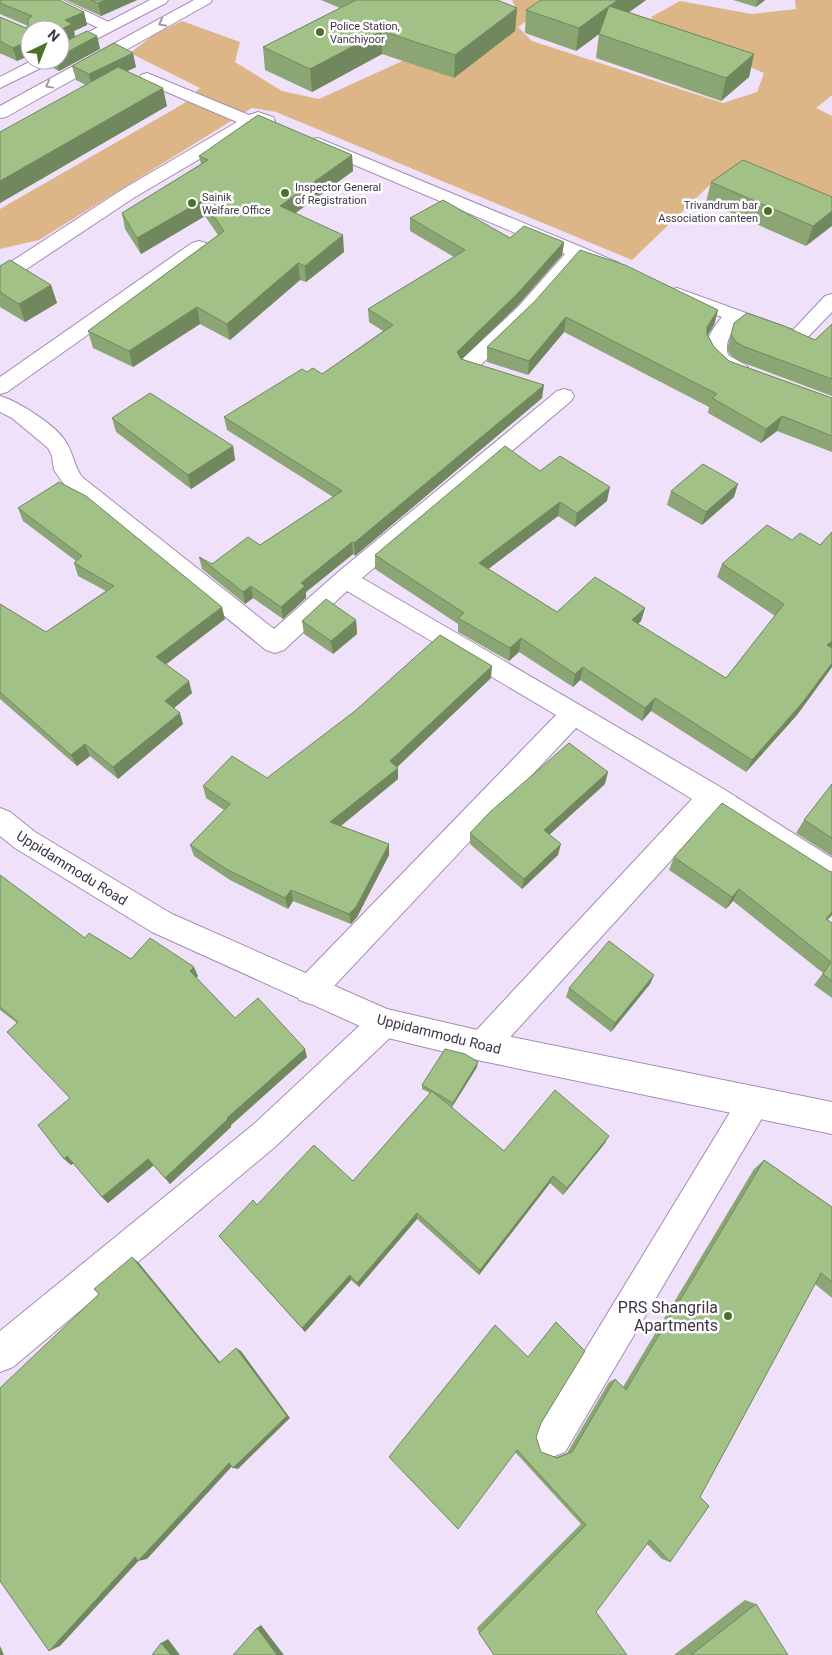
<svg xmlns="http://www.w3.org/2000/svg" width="832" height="1655" font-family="Roboto,sans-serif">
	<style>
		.green { fill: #ddb687 }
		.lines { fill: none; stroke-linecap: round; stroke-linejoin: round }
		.minor-casing { stroke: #a48cb4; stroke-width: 2 }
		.secondary-casing { stroke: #a48cb4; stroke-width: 2 }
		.minor { fill: #fff; fill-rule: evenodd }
		.secondary { fill: #fff; fill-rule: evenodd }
		.wall { fill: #8ba674 }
		.shaded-wall { fill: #71875e }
		.building { fill: #a2c187; stroke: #71875e }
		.oneway { stroke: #9e9aa2 }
		.poi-dot { fill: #4e7129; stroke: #fff; stroke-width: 2 }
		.labels { text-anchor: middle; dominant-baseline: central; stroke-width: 5; stroke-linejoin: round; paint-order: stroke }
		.far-poi-label { font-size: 11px; fill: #3e3445; stroke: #fff; text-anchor: start }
		.street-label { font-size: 14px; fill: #3e3445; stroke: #fff }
		.near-poi-label { font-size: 16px; fill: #3e3445; stroke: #fff; text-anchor: end }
	</style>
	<rect width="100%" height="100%" fill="#f0e1fb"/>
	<path class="green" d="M512,0H557L518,27L532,41L723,103L757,92L764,73L656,27L651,17L680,1L752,14L796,9L795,0H832V95L816,108L832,116V214L714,181L632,260L276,112L252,108L39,240L0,249V209L183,104L200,88L130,53L155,34L182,21L240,42L235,62L282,91L319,99L516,9Z"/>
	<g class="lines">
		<defs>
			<path id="minor" d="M43,0H62L113,24L116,27L113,30H103L45,3Z
				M147,73L249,115L258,112L273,117L275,121L273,125L267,126L259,124L135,197L7,282L0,284V269L123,189L237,122L141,81L139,78L141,75Z
				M318,138L584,248L619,263L622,267L619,271L612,273L605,271L580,260L532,315L490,356L475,370L468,372L461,370L458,365L461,360L518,307L565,254L312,147L309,143L312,139Z
				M199,241L206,243L208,247L206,251L7,392L0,394V377L192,243Z
				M677,288L793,330L825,296L832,294V312L803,342L796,344L738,323C731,333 724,343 728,355L747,366L750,371L747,376C732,380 706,367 706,349C706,337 715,326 722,317L670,298L667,294L670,290Z
				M564,389L571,391L574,396L571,401L362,578L722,788L832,858V885L822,882L714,813L493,1056L482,1061L471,1056L467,1046L471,1036L692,799L576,728L321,1000L310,1004L299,1000L295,990L299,980L556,715L347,591L284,650L275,653L266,650L66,487L54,470L52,456L48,448L12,418L0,412V396C18,401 57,426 66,442C73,453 74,466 82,477L274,629L337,573L557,391Z
				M384,1009L395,1013L399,1023L395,1033L276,1146L13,1367L0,1372V1331L254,1124L373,1013Z
				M754,1086L765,1091L770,1102L765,1113L565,1452L552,1457L539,1452L534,1439L539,1426L743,1091Z"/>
			<path id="secondary" d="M150,0H168L166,3L60,58V47Z
				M194,0H212L210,3L6,117L0,118V106Z
				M33,60H53L51,63L0,88V77Z
				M0,808L10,812L35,832L172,914L387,1009L482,1031L832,1102V1134L482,1061L384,1037L152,932L15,848L0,836Z"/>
		</defs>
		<use href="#minor" class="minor-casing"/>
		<use href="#secondary" class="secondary-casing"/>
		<use href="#minor" class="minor"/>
		<use href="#secondary" class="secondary"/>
	</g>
	<path class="wall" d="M0,0L84,12L87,25L74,31L75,37L97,36L100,49L59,71L49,66L47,60H60V30H30V56H28L17,61L2,54H0V17L26,28L28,26L0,14Z
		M66,0H137L101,16Z
		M321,0H497L517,8L515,31L454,78L382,54L312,92L265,70L263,47L340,8Z
		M541,0H646L629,12L754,54L749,77L721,101L596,58L599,34L576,51L525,33L526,10Z
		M733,0H765L756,7Z
		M72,66L136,67L127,71L167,106L0,203V132L86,85L76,80Z
		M352,155L353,171L295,213L344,252L306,282L300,280L230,340L200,324L133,367L93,348L88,331L218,235L205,216L141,254L125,229L122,213L201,164L199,156Z
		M711,182L832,197L806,246L706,202Z
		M410,218L510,238L564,242L562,255L517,306L462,359L542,398L355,556L353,554L306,592V598L283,619L253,598L245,604L202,569L199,557L212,564L260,545L333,497L227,430L224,417L307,372L322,374L383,331L369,322L368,309L454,257L410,231Z
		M0,266L51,285L57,303L25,322L0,307Z
		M535,301L718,310L714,325L708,335L714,347L729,361L832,398V452L777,431L761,443L708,413L709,407L564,332L528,375L487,362V347Z
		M734,323L815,340L832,324V396L741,362L732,357L727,350Z
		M112,418L233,446L235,460L191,489L116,432Z
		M540,471L607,501L575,527L558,516L488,569L557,612L645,608L641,621L638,624L726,678L775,616L717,577L722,564L792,540L820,545L832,532V667L797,715L746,772L651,711L642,721L580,680L573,687L519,652L509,661L458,632V624L375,569V555Z
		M671,491L734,497L702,525L667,505Z
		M18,508L225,619L166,664L192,693L174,708L183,724L118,779L90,756L77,766L0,699V604L46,632L106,591L78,576L74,563L76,561L23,521Z
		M356,620L357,634L333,654L304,634L302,621Z
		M491,678L397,767L398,779L341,826L389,844V855L357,917L351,924L293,901L288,909L230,880L194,856L190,845L224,810L206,798L203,786L267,778Z
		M605,784L549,835L558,855L522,889L470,844V833Z
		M832,784V856L796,833L804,820Z
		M674,857L832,872V915L827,920L832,923V998L814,985L823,973L733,901L726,909L669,870Z
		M0,875L85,938L131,959L198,976L196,978L235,1018L307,1057L231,1125V1127L170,1184L154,1165L108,1203L102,1197L73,1163L71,1165L70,1099L17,1023L0,1010Z
		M654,975L650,984L611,1032L566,997L569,988Z
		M477,1067L452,1107L448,1104L504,1151L605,1143L563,1195L550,1183L479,1275L417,1219L359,1287L351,1280L305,1332L219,1236L257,1205L353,1181L430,1093L422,1089V1085Z
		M764,1160L832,1207V1298L815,1284L700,1497L670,1562L662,1559L647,1544L479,1633L477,1628L581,1524L515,1452L541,1423L536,1437L541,1452L556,1457L567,1453L609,1382L615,1379L623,1387L754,1169Z
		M745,1600L756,1604L788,1655H674Z"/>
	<path class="shaded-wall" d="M106,0H137L101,16L98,3Z
		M618,0H646L606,29L609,6Z
		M758,0H765L756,7Z
		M609,6L606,29L576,51L579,28Z
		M517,8L515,31L454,78L455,55Z
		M84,12L87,25L74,31L75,37L60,45V30L65,20Z
		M382,31V54L312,92L310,69Z
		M97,36L100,49L59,71L56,60H60V56Z
		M25,42L28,56L17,61L13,48Z
		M133,53L136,67L92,88L89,74Z
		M754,54L749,77L721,101L726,78Z
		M163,88L167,106L0,203V181Z
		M352,155L353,171L282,223L280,206Z
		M203,200L205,216L141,254L137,238Z
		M832,211V226L806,246L813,226Z
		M343,235L344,252L306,282L305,266Z
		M564,242L562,255L517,306L456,365L457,352Z
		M298,263L300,280L230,340L227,324Z
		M51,285L57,303L25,322L19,304Z
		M197,307L200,324L133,367L129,351Z
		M718,310L714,325L703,342L707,327Z
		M566,317L564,332L528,375L529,361Z
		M544,385L542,398L355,556L354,543Z
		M782,416L777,431L761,443L766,429Z
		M233,446L235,460L191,489L188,475Z
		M738,484L734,497L702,525L706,512Z
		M610,487L607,501L575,527L577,513Z
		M560,502L558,516L478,577L479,563Z
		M352,542L353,554L306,592V598L283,619L281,607L301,583Z
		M251,586L253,598L245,604L243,592Z
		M222,607L225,619L160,669L156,657Z
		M645,608L641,621L629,633L632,620Z
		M356,620L357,634L333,654L331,641Z
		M521,638L519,652L509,661L510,648Z
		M832,641V648L827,645Z
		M832,663V667L797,715L746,772L752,760Z
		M492,666L491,678L391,773L390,761Z
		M583,667L580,680L573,687L575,674Z
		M189,681L192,693L168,713L165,701Z
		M655,698L651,711L642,721L645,708Z
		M180,713L183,724L118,779L113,767Z
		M85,744L90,756L77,766L71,755Z
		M398,768V779L332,833L330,822Z
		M608,772L605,784L541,842L544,830Z
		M389,844V855L357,917L351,924L349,914Z
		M561,844L558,855L522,889L524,879Z
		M739,889L733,901L726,909L732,897Z
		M291,890L293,901L288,909L285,898Z
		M832,912V915L817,930L826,919Z
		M194,967L198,976L194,981L190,971Z
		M654,975L650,984L611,1032L615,1023Z
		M305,1049L307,1057L231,1125V1127L170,1184L165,1178L227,1118Z
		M478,1062L477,1067L452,1107L453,1103Z
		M609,1136L605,1143L563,1195L567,1188Z
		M67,1156L74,1163L71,1165L64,1159Z
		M148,1159L154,1165L108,1203L102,1197Z
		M553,1176L550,1183L479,1275L480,1270Z
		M417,1213V1219L359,1287L357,1283Z
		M132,1257L139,1263L224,1367L219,1363Z
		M350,1275L351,1280L305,1332L302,1328Z
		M236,1348L241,1351L290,1418L238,1469L233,1468Z
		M229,1463H235L147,1559L138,1561Z
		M144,1555L60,1646L49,1651L135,1557Z
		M261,1625L284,1655H277L257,1628Z
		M168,1639L180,1655H171L161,1643Z
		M0,1646L4,1655H0Z"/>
	<path class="building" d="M0,0H59L84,12L65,20L72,24L60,30H30V45L25,42L13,48L0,41V17L26,28L28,26V19L32,16L0,3Z
		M91,0H106L98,3Z
		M356,0H497L517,8L455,55L382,31L310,69L263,47Z
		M541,0H618L609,6L754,54L726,78L599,34L609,6L579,28L526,10Z
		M87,31L97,36L60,56V44Z
		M114,43L133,53L89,74L72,66Z
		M118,67L163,88L0,181V132Z
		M258,115L352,155L280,206L343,235L305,266L298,263L227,324L197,307L129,351L88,331L224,231L203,200L137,238L122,213L208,160L199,156Z
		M743,160L832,197V211L813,226L711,182Z
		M443,200L510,238L524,226L564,242L518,293L457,352L461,359L544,385L354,543L352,542L301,583L305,586L281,607L251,586L243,592L199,557L212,564L248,537L260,545L342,491L224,417L302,369L307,372L313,368L322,374L393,325L368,309L465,250L410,218Z
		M580,250L625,265L718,310L707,327V334L714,347L729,361L832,398V436L782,416L766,429L712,398L717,394L566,317L529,361L487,347L535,301Z
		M10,260L51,285L19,304L0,292V266Z
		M747,313L784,326L815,340L832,324V379L745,347L736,342L731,335L734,323Z
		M150,393L233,446L188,475L112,418Z
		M505,446L540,471L560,456L610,487L577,513L560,502L479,563L557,612L595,577L645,608L632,620L726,678L784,604L722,564L767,525L792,540L800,533L820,545L832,532V641L827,645L832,648V663L803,702L752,760L655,698L645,708L583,667L575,674L521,638L510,648L458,618L464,613L375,555Z
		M703,464L738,484L706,512L671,491Z
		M59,482L86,496L222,607L156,657L189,681L165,701L180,713L113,767L85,744L71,755L0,692V604L46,632L114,586L74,563L82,556L18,508Z
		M326,599L356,620L331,641L302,621Z
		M440,635L492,666L390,761L398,768L330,822L389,844L356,907L349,914L291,890L285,898L226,869L190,845L230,804L203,786L232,756L267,778L355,711Z
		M569,743L608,772L544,830L561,844L524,879L470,833L490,812Z
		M832,784V838L804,820Z
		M722,803L829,871L832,872V912L826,919L832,923V981L823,974L831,962L739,889L732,897L674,857Z
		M0,875L85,938L89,933L131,959L150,938L194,967L190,971L235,1018L258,998L305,1049L227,1118L228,1119L165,1178L148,1159L102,1197L67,1156L64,1159L38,1125L70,1098L7,1032L18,1022L0,1007Z
		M609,941L654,975L615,1023L569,988Z
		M445,1049L465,1054L478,1062L453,1103L422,1085Z
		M555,1090L609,1136L567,1188L553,1176L480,1270L417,1213L357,1283L350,1275L302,1328L219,1236L253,1200L257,1205L314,1145L353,1181L432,1091L504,1151Z
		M764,1160L832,1207V1282L821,1273L700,1497L709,1506L670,1562L650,1540L596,1612L627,1655H494L479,1633L586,1525L517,1450L458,1529L389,1457L495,1325L528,1357L556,1322L585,1351L541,1423L536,1437L541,1452L557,1458L572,1452L615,1379L626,1390Z
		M132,1257L219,1363L236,1348L287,1416L233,1468L229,1463L138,1561L135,1557L49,1651L0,1581V1388L99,1294L94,1289Z
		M756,1604L788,1655H691Z
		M257,1628L277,1655H233Z
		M161,1643L171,1655H152Z"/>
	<defs><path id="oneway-chevron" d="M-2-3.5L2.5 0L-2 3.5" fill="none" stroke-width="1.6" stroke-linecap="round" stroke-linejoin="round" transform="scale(1.25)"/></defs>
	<g class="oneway">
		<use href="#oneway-chevron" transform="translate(162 23) rotate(152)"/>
		<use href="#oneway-chevron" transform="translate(49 85) rotate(151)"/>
	</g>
	<g class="poi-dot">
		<circle cx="320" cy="32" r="5"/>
		<circle cx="285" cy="193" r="5"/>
		<circle cx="192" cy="203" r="5"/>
		<circle cx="768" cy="211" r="5"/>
		<circle cx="728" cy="1316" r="5"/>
	</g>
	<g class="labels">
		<g class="far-poi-label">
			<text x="330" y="26">Police Station,<tspan x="330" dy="13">Vanchiyoor</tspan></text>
			<text x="295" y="187">Inspector General<tspan x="295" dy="13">of Registration</tspan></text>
			<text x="202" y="197">Sainik<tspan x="202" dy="13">Welfare Office</tspan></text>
			<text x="758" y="205" text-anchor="end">Trivandrum bar<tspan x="758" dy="13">Association canteen</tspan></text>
		</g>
		<g class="street-label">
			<text transform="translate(72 868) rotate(32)">Uppidammodu Road</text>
			<text transform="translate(439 1034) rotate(14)">Uppidammodu Road</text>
		</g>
		<g class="near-poi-label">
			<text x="718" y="1307">PRS Shangrila<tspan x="718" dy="18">Apartments</tspan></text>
		</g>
	</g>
	<g transform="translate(45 45) rotate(43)"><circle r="24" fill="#ffffff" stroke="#b2aeb5"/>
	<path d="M0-4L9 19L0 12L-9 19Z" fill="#4e7129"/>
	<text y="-8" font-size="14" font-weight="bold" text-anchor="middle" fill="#3e3445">N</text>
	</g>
</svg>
